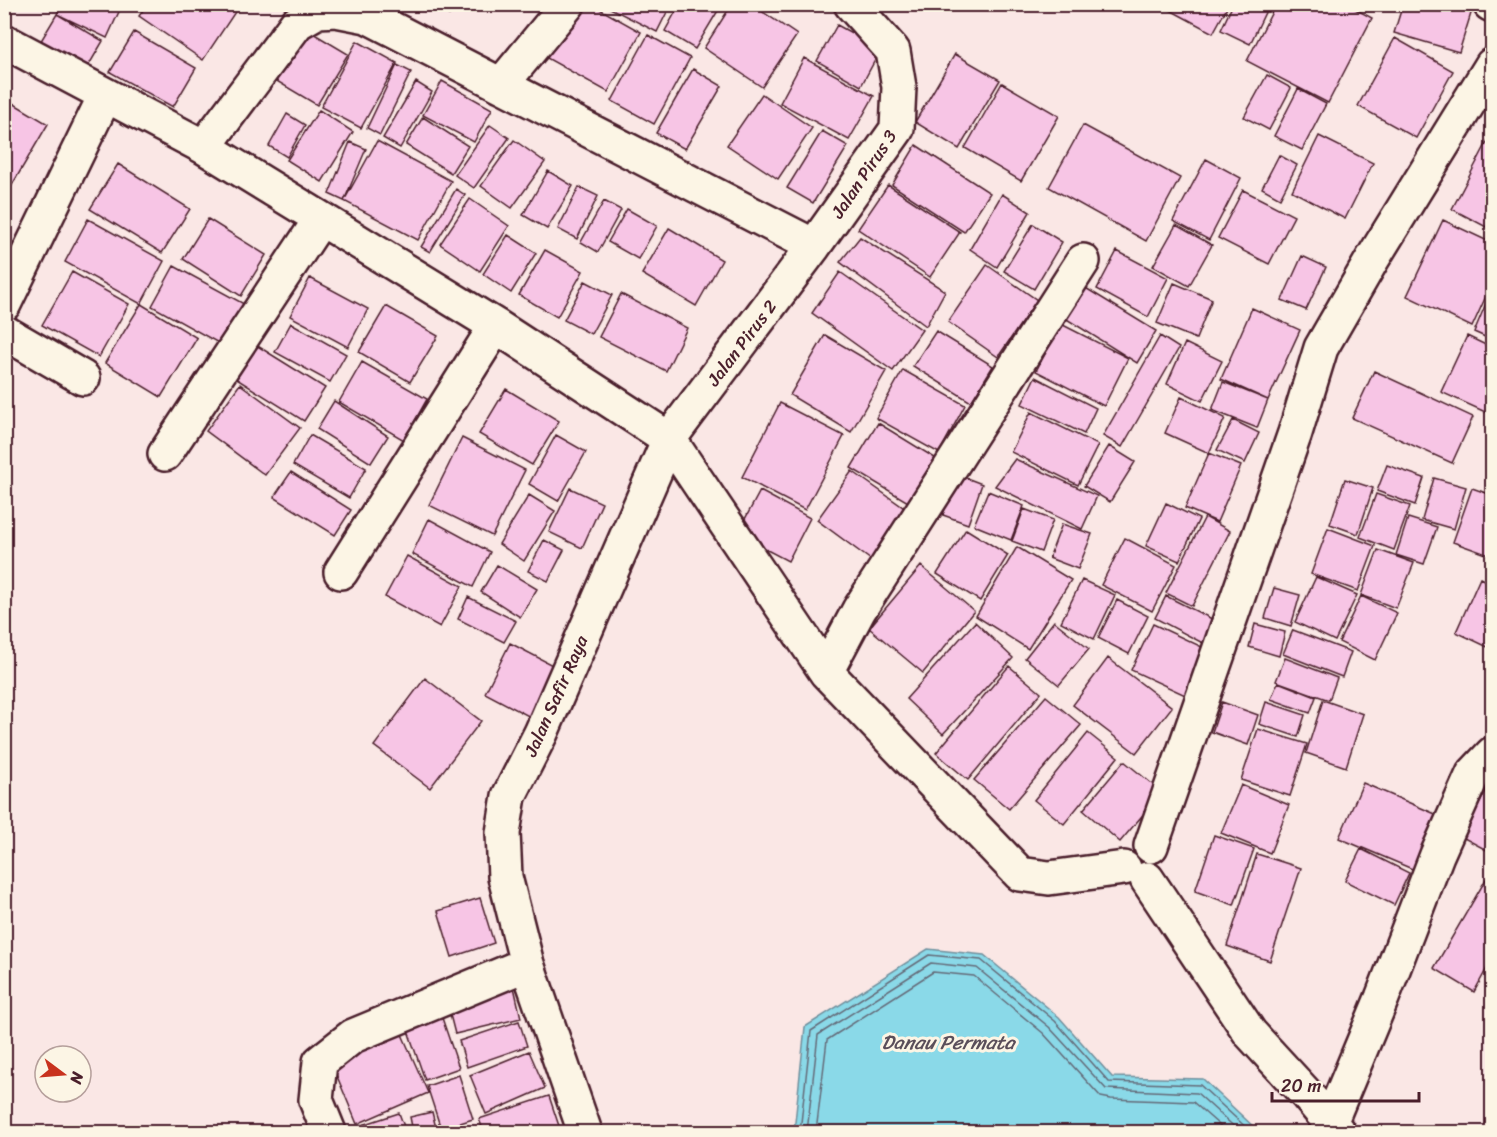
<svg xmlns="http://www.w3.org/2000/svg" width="1497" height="1137" font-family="Sriracha,sans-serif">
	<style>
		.water { fill: #8ad9e8; stroke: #708f9c; stroke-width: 1.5 }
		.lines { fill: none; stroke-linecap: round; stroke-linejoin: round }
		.shore { stroke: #646977; stroke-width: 1.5 }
		.building { fill: #f7c5e5; stroke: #4a1f2b; stroke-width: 1.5 }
		.street-casing { stroke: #4a1f2b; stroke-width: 38 }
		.street { stroke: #fcf5e5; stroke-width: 33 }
		.labels { text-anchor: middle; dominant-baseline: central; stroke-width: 6; stroke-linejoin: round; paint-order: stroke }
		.street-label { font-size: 18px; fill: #4a1f2b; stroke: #fcf5e5 }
		.water-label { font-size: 20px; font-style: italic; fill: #5a4e5a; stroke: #fcf5e5 }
	</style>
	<rect width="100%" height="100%" fill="#fae7e5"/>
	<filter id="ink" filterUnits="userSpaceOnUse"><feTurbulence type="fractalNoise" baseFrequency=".0167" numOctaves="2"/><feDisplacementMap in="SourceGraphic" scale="12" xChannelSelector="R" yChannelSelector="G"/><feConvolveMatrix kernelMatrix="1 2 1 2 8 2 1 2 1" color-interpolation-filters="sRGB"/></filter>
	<g filter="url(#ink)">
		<path class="water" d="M928,949L984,955L1059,1017L1112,1077L1203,1079L1259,1132H794L805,1027Z"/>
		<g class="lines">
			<path class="shore" d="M800,1132L811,1031L929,955L981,960L1055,1021L1109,1082L1200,1085L1251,1132
				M807,1132L818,1035L931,963L977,968L1049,1027L1106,1089L1197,1093L1240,1132
				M816,1132L827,1040L933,972L974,976L1043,1033L1101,1097L1111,1099L1193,1102L1227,1132"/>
		</g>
		<path class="building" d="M62,4H120L122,5L107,38L57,14Z
			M147,4H225L235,12L203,60L139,16Z
			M429,4H454L449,15Z
			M574,4H591L641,32L608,92L545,57Z
			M607,4H671L657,32L606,6Z
			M680,4H722L695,49L665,31Z
			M732,4H751L797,35L762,87L704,48Z
			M1159,4H1229L1213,33Z
			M1233,4H1269L1250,44L1221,30Z
			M1276,4H1346L1372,18L1328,103L1247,61Z
			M1403,4H1464L1473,7L1459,52L1394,33Z
			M57,14L103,41L86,70L39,44Z
			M837,25L881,49L861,86L817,61Z
			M306,29L348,54L317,105L275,80Z
			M134,32L196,68L173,107L110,72Z
			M648,35L690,58L654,124L612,101Z
			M1395,38L1453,71L1416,138L1358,106Z
			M357,41L397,63L361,128L321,107Z
			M955,54L1000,80L959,149L915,122Z
			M804,58L874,96L849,140L780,103Z
			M397,65L411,72L380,135L367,128Z
			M693,69L722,86L685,149L656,133Z
			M1267,75L1291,88L1269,130L1244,117Z
			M442,81L492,109L474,142L423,115Z
			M416,82L432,92L400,148L383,138Z
			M1002,83L1059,116L1021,181L965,148Z
			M1298,89L1326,104L1302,150L1274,136Z
			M762,94L812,128L778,179L727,145Z
			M6,99L48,124L5,197L4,101Z
			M319,110L353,132L322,182L287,160Z
			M287,114L305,125L287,157L269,146Z
			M423,117L468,146L451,173L406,145Z
			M490,125L509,138L474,188L455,175Z
			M1083,125L1180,178L1146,241L1049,187Z
			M822,131L848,146L813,203L787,188Z
			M1492,133V230L1452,209Z
			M1319,136L1373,163L1345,219L1292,191Z
			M514,140L545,162L512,208L481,186Z
			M377,141L451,181L418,240L344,201Z
			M350,142L366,149L344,201L329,194Z
			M916,145L990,193L964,232L892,185Z
			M1279,155L1297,165L1280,198L1262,188Z
			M1206,159L1241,178L1209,240L1173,221Z
			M118,164L190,209L162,253L90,209Z
			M548,171L573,186L547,229L523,215Z
			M888,185L960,232L930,277L858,229Z
			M579,187L598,196L577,239L558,229Z
			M456,189L465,195L430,252L421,247Z
			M1243,190L1294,216L1269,264L1218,238Z
			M1002,194L1030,212L997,267L970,249Z
			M470,199L509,226L480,271L440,244Z
			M604,201L621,210L598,252L581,242Z
			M627,209L657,226L638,259L608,242Z
			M88,219L164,261L141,304L65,262Z
			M208,219L266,255L241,296L183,259Z
			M1443,220L1492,243V283L1472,327L1407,296Z
			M1033,224L1062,242L1034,289L1004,271Z
			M1176,225L1212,245L1189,286L1153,266Z
			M669,228L722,260L696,306L642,274Z
			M508,235L536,253L511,293L483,274Z
			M860,237L945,291L926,326L840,262Z
			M545,250L583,271L557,317L519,295Z
			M1117,251L1168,278L1148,317L1097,289Z
			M1302,256L1326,267L1306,310L1282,300Z
			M987,265L1037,300L998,357L948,322Z
			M174,266L244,304L222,345L152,306Z
			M72,272L129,304L99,357L42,325Z
			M840,272L922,330L893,371L812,313Z
			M310,278L368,309L348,347L290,316Z
			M585,281L612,295L591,334L564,320Z
			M1174,283L1212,299L1196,339L1157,323Z
			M1084,287L1156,331L1137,363L1065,318Z
			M1492,289V340L1474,332Z
			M621,294L687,328L666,371L599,337Z
			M141,304L197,338L161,397L105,363Z
			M386,306L438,336L410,382L359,352Z
			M1252,308L1300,330L1268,400L1221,379Z
			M291,323L346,354L330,382L275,352Z
			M1061,324L1128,358L1104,406L1036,371Z
			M936,331L993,366L971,402L913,366Z
			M825,335L886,371L851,432L790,395Z
			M1160,336L1179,348L1122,447L1103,436Z
			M1467,336L1492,348V415L1441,392Z
			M1185,343L1222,361L1202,401L1167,384Z
			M256,345L325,388L304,421L235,378Z
			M362,362L427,399L404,440L339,402Z
			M903,370L965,405L939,453L876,418Z
			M1374,371L1473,417L1452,463L1352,418Z
			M1035,377L1096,408L1084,434L1022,404Z
			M1223,382L1268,400L1257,428L1212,410Z
			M240,384L300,428L265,475L206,431Z
			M506,389L559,421L532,465L479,434Z
			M1181,397L1225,418L1209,453L1165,433Z
			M334,401L388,436L371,463L317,429Z
			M780,403L844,436L805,510L742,477Z
			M1031,412L1098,445L1078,485L1011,452Z
			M1233,420L1259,433L1245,463L1217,450Z
			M878,423L935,458L908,502L851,468Z
			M310,435L366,468L349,498L293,465Z
			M556,435L586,452L558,501L529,484Z
			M462,438L525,470L492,536L429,505Z
			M1109,446L1135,462L1110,502L1084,486Z
			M1209,453L1241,466L1217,522L1185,508Z
			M1015,459L1097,496L1082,529L995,486Z
			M1387,465L1424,478L1415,505L1377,491Z
			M852,471L907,510L871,560L817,520Z
			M291,472L351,510L335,535L274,497Z
			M956,474L982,484L968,524L943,515Z
			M1434,478L1466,487L1454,529L1422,520Z
			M1345,479L1373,488L1358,534L1330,524Z
			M570,488L602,503L582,548L549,532Z
			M1472,488L1492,495V544L1489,555L1453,542Z
			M760,491L810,518L788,561L737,534Z
			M988,491L1024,506L1011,540L974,525Z
			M1376,494L1410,506L1394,550L1360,537Z
			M529,495L555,511L524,561L499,544Z
			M1166,503L1199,519L1179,561L1146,546Z
			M1024,509L1053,520L1041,552L1012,541Z
			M1205,517L1230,531L1192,606L1166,593Z
			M1408,518L1437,527L1424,564L1396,555Z
			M429,519L490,552L473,587L412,554Z
			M1062,524L1092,534L1078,569L1049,558Z
			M1328,528L1375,546L1358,591L1311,574Z
			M966,529L1008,555L980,601L937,574Z
			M1125,538L1176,565L1152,611L1101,585Z
			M544,540L564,550L548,581L528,571Z
			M1017,547L1071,580L1028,649L976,616Z
			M1378,550L1414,563L1396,608L1361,595Z
			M407,556L462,586L440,627L385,597Z
			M497,565L537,589L520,617L481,592Z
			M921,566L974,611L923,673L869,628Z
			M1316,577L1357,595L1335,641L1295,622Z
			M1480,578L1492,584V649L1456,632Z
			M1082,580L1115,595L1094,639L1061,622Z
			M1274,588L1300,595L1291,626L1265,618Z
			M1166,596L1226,626L1214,649L1155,618Z
			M1361,596L1397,613L1375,660L1339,642Z
			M468,597L516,621L504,642L458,619Z
			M1117,600L1148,616L1129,654L1098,638Z
			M1054,621L1089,649L1059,685L1025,658Z
			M975,622L1013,658L943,734L906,699Z
			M1153,624L1217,654L1196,700L1131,670Z
			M1255,624L1285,632L1279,656L1249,647Z
			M1293,630L1351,652L1342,677L1283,654Z
			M510,643L562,670L536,720L485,693Z
			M1108,658L1172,707L1136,753L1073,705Z
			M1285,658L1337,678L1329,700L1276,681Z
			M1009,666L1041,693L968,780L936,753Z
			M425,678L481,721L430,788L374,746Z
			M1278,682L1316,697L1310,713L1271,699Z
			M1046,696L1081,725L1009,809L974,780Z
			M1323,700L1363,714L1346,767L1306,753Z
			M1222,702L1258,715L1248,745L1212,732Z
			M1266,702L1305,715L1298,737L1259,724Z
			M1258,729L1307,744L1290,796L1241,780Z
			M1088,733L1118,757L1064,824L1034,800Z
			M1124,761L1162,792L1120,842L1083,810Z
			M1492,780V853L1462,837Z
			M1363,783L1440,816L1417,871L1339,838Z
			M1241,785L1289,805L1270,853L1221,833Z
			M1214,835L1254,849L1234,905L1195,891Z
			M1361,849L1409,873L1394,905L1345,881Z
			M1257,854L1301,868L1270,961L1227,946Z
			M1486,879L1492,883V959L1474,992L1434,968Z
			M480,898L494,943L452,957L438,911Z
			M514,987L521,1018L455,1034L447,1003Z
			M439,1009L459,1068L425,1080L405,1022Z
			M519,1021L527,1046L467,1067L459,1041Z
			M401,1032L428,1093L357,1124L331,1062Z
			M529,1051L545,1088L486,1114L470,1075Z
			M459,1075L473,1119L441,1129L427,1086Z
			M549,1096L561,1132H484L479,1119Z
			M432,1112L437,1132H413L410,1117Z
			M399,1113L406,1132H341Z"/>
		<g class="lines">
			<defs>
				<path id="street" d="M1490,4L1492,5
					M4,41L204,147L496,326L669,439L826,672L1020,874L1049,878L1124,868
					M501,85L568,4
					M204,147L297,23L318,11L336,10L367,16L814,246
					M4,304L105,96
					M4,332L83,378
					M165,454L320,220
					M341,572L496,326
					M826,672L859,610L1083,261
					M1151,846L1295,433L1321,348L1373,258L1492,65
					M1147,879L1250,1033L1308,1096L1338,1132
					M1330,1123L1382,998L1437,855L1473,774L1492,754
					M329,1132L316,1100L320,1062L353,1036L527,964
					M585,1132L527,964L505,877L503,833L509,796L541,733L669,439L814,246L897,129L899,87L893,51L851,4"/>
			</defs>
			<use href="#street" class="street-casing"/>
			<use href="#street" class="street"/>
		</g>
	</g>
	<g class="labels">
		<g class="street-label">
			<text transform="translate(864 174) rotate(-56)">Jalan Pirus 3</text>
			<text transform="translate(742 343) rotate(-53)">Jalan Pirus 2</text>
			<text transform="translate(556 696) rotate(-66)">Jalan Safir Raya</text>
		</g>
		<g class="water-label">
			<text x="948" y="1042">Danau Permata</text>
		</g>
	</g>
	<rect width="1497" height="1137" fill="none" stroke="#fcf5e5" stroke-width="24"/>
	<rect x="12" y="12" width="1473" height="1113" fill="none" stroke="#4a1f2b" stroke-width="2" filter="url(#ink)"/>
	<g transform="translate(63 1074) rotate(106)"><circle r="28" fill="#fcf5e5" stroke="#b59f9b" stroke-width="1.5"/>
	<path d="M0-4.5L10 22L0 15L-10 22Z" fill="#c8321e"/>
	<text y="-9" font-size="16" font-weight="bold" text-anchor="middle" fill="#4a1f2b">N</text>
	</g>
	<path d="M1272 1092v9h147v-9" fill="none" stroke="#4a1f2b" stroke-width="3"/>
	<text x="1281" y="1092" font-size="18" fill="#4a1f2b" stroke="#fcf5e5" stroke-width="4.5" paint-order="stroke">20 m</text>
</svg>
